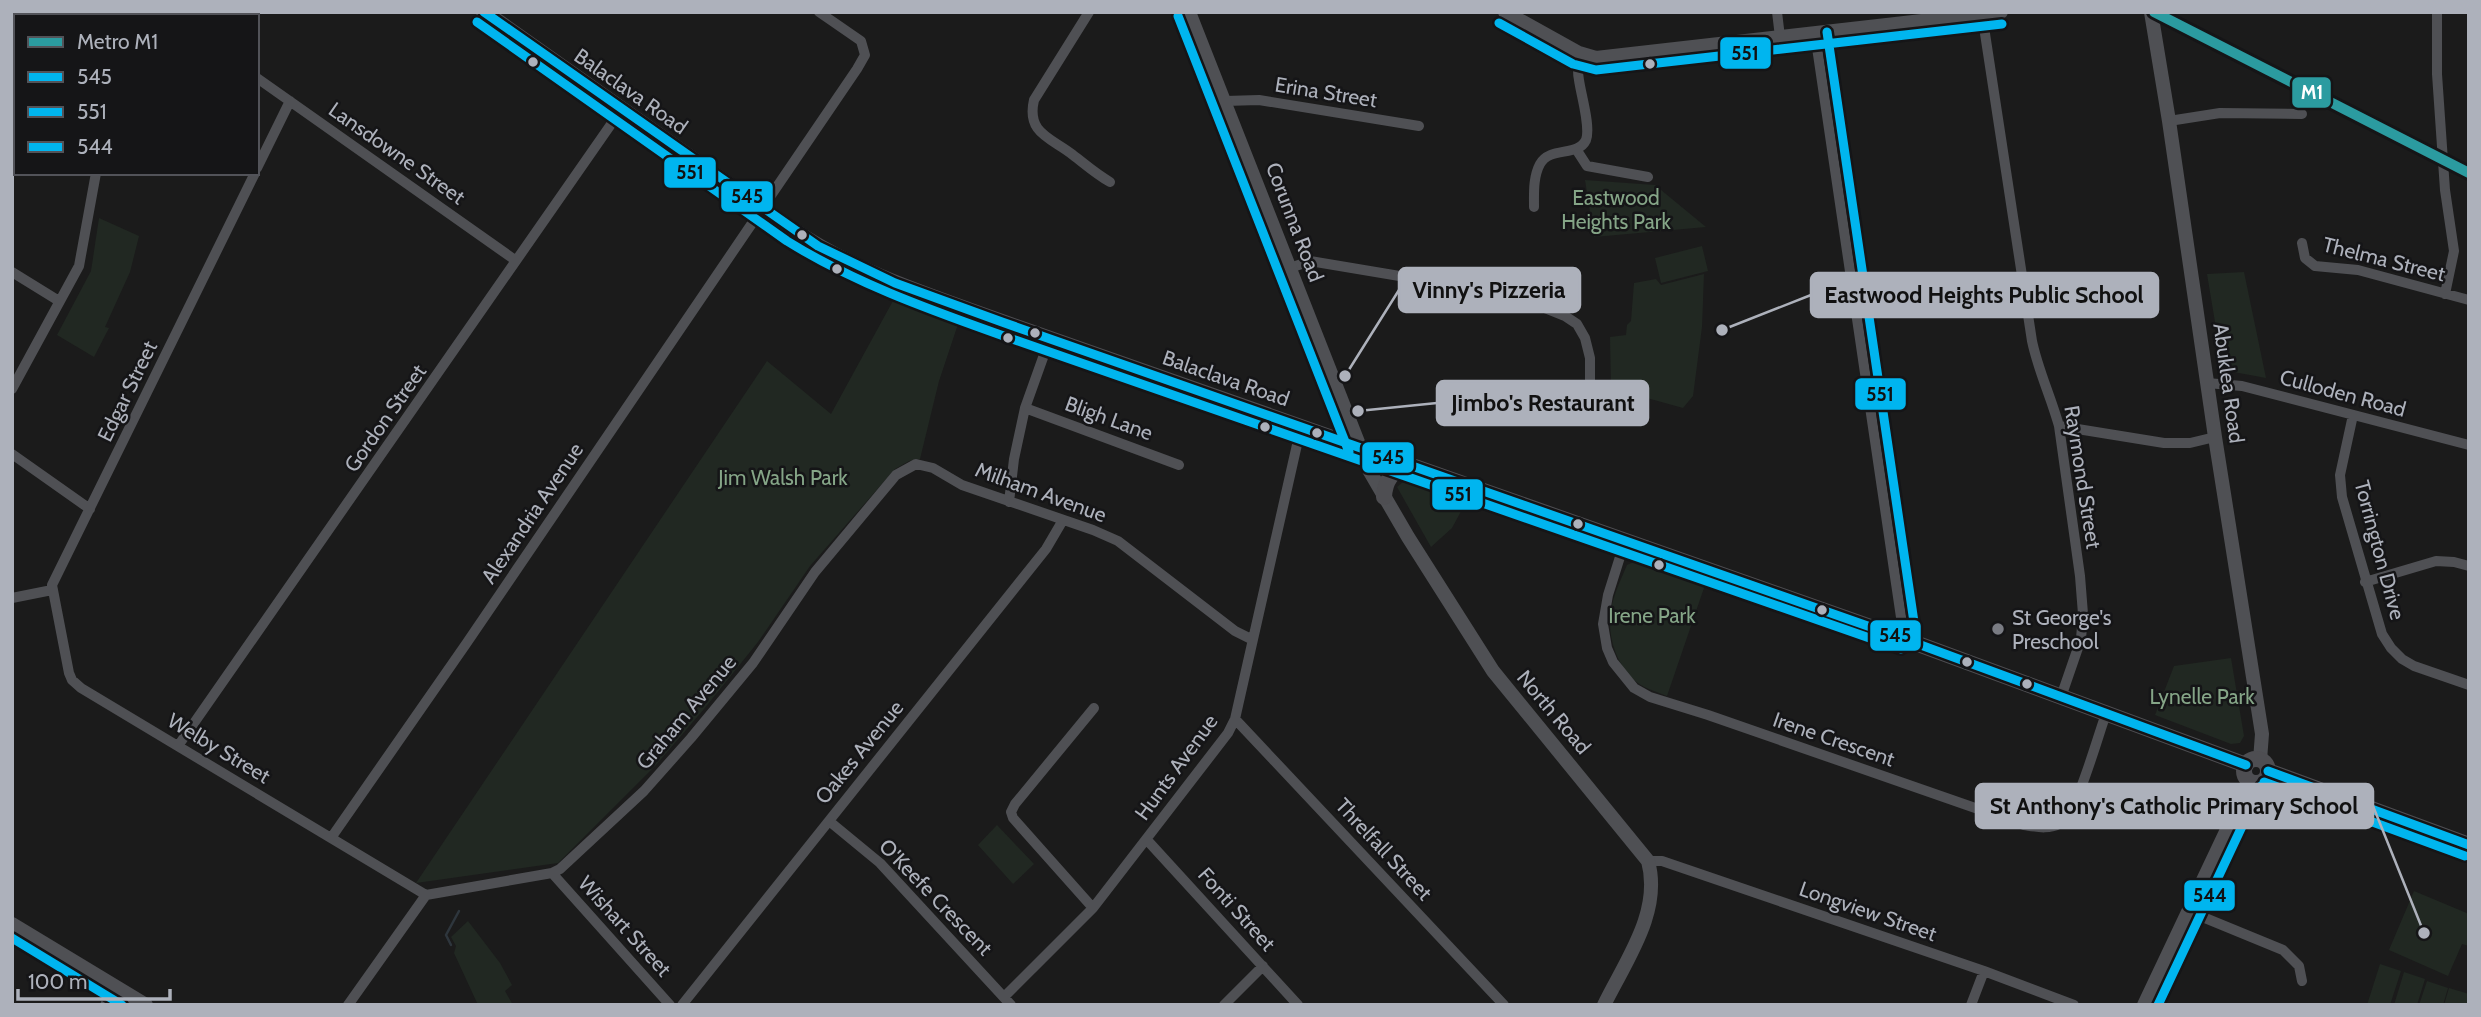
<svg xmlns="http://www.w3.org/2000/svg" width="2481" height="1017" font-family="Cabin,sans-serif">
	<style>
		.green { fill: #212822 }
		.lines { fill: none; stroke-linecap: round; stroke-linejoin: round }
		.stream { stroke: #2e363d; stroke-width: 2.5 }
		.minor { stroke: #4f5054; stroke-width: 10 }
		.tertiary { stroke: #4f5054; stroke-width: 14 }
		.secondary { stroke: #4e4e52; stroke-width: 16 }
		.primary { stroke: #4c4d50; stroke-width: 18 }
		.bus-1-casing { stroke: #151517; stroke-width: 14 }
		.bus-2-casing { stroke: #151517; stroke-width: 14 }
		.bus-3-casing { stroke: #151517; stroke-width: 14 }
		.bus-1 { stroke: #00b5ef; stroke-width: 9 }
		.bus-2 { stroke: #00b5ef; stroke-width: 9 }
		.bus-3 { stroke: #00b5ef; stroke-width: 9 }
		.metro-1-casing { stroke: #151517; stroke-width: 16 }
		.metro-1 { stroke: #2b9ba0; stroke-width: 10 }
		.bus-dot { fill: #adb1bb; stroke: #151517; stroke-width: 2.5 }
		.poi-dot { fill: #7a7c83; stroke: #151517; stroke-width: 2.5 }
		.labels { text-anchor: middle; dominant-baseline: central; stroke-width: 5; stroke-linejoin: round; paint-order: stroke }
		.street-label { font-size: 21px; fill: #adb1bb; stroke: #151517 }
		.park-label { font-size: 21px; fill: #85a587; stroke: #151517 }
		.poi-label { font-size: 21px; fill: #adb1bb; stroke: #151517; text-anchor: start }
		.leader { fill: none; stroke: #adb1bb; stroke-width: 2.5 }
		.callout-dot { fill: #adb1bb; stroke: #151517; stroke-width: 2.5 }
		.callout { fill: #adb1bb; stroke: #adb1bb; stroke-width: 2.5 }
		.callout-label { font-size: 23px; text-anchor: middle; font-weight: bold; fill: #111 }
		.line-badge { stroke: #151517; stroke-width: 2.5 }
		.badge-label { font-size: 19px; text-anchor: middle; font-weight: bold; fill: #fff }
		.pale-badge-label { font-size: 19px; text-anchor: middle; font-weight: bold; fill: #111 }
	</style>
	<rect width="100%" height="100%" fill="#1b1b1b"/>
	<path class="green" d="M1585,180L1655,185L1706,227L1594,237Z
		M99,218L139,236L130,272L105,327L109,328L94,357L57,335L91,271Z
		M1702,246L1708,271L1661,283L1655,258Z
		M2244,272L2266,378L2223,370L2207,274Z
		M1704,274L1702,327L1693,396L1683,408L1611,388L1610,337L1626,335L1627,325L1631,321L1634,283L1656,279L1661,285Z
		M894,299L959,321L939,381L920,459L909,461L895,469L810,566L758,642L704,709L656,765L558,863L416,883L767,361L831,414Z
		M1404,481L1416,483L1466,502L1452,528L1431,547L1397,487Z
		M1636,561L1705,585L1667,696C1655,691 1642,688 1633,679C1613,660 1605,627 1613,601C1616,589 1622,577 1627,565Z
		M2231,658L2244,736L2240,743L2231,744L2155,715L2174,666Z
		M997,825L1034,864L1013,884L978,845Z
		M2414,891L2469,914V946L2462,944L2448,976L2389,950Z
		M468,921L500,963L512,985L505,991L513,1005H478L454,953L456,946L451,937Z
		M2380,964L2401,971L2390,1005H2367Z
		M2404,972L2425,979L2417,1005H2394Z
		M2427,981L2448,988L2443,1005H2419Z
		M2449,988L2469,994L2467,1005H2444Z"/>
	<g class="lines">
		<path class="stream" d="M451,945L446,935L459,911"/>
		<path class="minor" d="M165,12L170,16
			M1089,12L1034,100C1026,134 1052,138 1073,155C1086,165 1096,174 1110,182
			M1777,12L1780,37
			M2437,12V74L2445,190L2454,251L2445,294
			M1982,14L2032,341C2038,370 2051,397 2059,426L2080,576L2083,614L2081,639L2061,697
			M1815,34L1902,624L1899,637
			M257,78L515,260
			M1225,101L1259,100L1419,126
			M2169,121L2220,113L2302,114
			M1576,149L1587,166L1648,177
			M257,168L290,101
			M255,173L52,585L69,673L72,680L81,688L426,895
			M1534,207C1534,193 1533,177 1540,164C1550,146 1578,157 1586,140C1591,127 1581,95 1579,80C1577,71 1578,62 1579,53
			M2302,243L2305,258L2315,266L2358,270L2469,300
			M1290,268L1310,261L1477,289L1545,308L1565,316L1577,324L1585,338L1590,358V382L1586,396
			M12,272L59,301
			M2207,383L2242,386L2469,445
			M12,389L79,266L96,173
			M1025,408L1179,465
			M2353,415L2340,475L2342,497L2382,634L2391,648L2402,659L2414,666L2469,685
			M2059,426L2164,443H2190L2215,437
			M12,454L90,509
			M1009,502L1014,459L1025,408L1050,338
			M1625,541L1608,595L1603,624L1607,648L1613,662L1634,688L1650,697L1708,715L2024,825C2037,827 2048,830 2061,823C2077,813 2098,735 2106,714
			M2365,582L2436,561L2454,562L2469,566
			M12,598L52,590
			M1235,719L1504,1005
			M178,746L621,110
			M829,821L880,863L1011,1005
			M331,838L466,644L857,69L865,55L861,41L819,12
			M1147,840L1298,1005
			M1648,861H1662L1984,971L2074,1005
			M552,873L670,1005
			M426,895L552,873L560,869L644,791L691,738L753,663L815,572L896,475L916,464L933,468L962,485L1093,530L1118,541L1235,631L1251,639
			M1093,908L1013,818L1011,812L1015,804L1094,708
			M2188,911L2283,950L2299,966L2302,981
			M1004,997L1093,908L1228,733L1235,719L1301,427
			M105,1005L116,987
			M348,1005L426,895
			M682,1005L1046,549L1063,520
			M1224,1005L1263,966
			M1971,1005L1984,971"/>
		<path class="tertiary" d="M1189,12L1369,470L1408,537L1493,671L1648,861C1662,912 1626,960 1604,1005
			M1505,12L1579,53L1596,58L2001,12
			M2151,12L2169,121L2215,437L2262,734L2260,760
			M12,924L146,1005
			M2144,1005L2250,781"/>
		<path class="secondary" d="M484,12L794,231C858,274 930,296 1002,322L1899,637L2246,765
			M1384,497C1385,479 1392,473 1407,464
			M2244 771a12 12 0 1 1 24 0a12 12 0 1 1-24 0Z
			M2268,771L2469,845"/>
		<path class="primary" d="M23,16L25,12
			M12,32L16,27"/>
		<defs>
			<path id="bus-1" d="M484,12L818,246L895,283L1002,322L1899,637L2246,765
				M2268,771L2469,845"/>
			<path id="bus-2" d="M1178,16L1349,452
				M477,22L787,241C853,282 925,308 998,334L1901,649L1910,642L1914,622L1827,32
				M1499,23L1573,64L1596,70L2002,24"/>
			<path id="bus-3" d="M2264,782L2465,856
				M12,938L122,1005
				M2158,1005L2261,786"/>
		</defs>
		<use href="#bus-1" class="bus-1-casing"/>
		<use href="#bus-2" class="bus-2-casing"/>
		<use href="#bus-3" class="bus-3-casing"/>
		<use href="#bus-1" class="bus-1"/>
		<use href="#bus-2" class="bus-2"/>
		<use href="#bus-3" class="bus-3"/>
		<defs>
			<path id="metro-1" d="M2154,12L2469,173"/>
		</defs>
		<use href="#metro-1" class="metro-1-casing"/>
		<use href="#metro-1" class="metro-1"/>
	</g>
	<g class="bus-dot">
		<circle cx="533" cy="62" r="6"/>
		<circle cx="1650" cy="64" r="6"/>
		<circle cx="802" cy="235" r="6"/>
		<circle cx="837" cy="269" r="6"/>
		<circle cx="1035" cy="333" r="6"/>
		<circle cx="1008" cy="338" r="6"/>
		<circle cx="1265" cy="427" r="6"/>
		<circle cx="1317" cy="433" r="6"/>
		<circle cx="1578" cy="524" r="6"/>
		<circle cx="1659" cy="565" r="6"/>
		<circle cx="1822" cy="610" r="6"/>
		<circle cx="1967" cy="662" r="6"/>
		<circle cx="2027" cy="684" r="6"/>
	</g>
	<circle class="poi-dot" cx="1998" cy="629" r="7"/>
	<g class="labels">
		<g class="street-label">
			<text transform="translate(631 91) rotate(35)">Balaclava Road</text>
			<text transform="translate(1326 92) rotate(9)">Erina Street</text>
			<text transform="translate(397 153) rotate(35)">Lansdowne Street</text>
			<text transform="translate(1295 222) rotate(69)">Corunna Road</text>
			<text transform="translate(2384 259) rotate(14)">Thelma Street</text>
			<text transform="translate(1226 378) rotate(19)">Balaclava Road</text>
			<text transform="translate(2229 383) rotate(82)">Abuklea Road</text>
			<text transform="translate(127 391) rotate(-64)">Edgar Street</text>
			<text transform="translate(2343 393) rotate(15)">Culloden Road</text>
			<text transform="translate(385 418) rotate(-55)">Gordon Street</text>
			<text transform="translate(1109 418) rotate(20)">Bligh Lane</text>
			<text transform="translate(2083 477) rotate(81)">Raymond Street</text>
			<text transform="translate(1041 492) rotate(20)">Milham Avenue</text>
			<text transform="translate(532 513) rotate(-56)">Alexandria Avenue</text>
			<text transform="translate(2380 550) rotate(75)">Torrington Drive</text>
			<text transform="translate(686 712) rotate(-50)">Graham Avenue</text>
			<text transform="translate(1554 712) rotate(50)">North Road</text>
			<text transform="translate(1834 739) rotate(19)">Irene Crescent</text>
			<text transform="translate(219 748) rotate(31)">Welby Street</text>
			<text transform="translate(859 752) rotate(-51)">Oakes Avenue</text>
			<text transform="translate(1176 767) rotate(-54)">Hunts Avenue</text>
			<text transform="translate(1384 849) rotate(47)">Threlfall Street</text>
			<text transform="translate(936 897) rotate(46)">O'Keefe Crescent</text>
			<text transform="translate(1237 909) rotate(48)">Fonti Street</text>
			<text transform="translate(1868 911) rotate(19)">Longview Street</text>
			<text transform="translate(625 926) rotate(48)">Wishart Street</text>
		</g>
		<g class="park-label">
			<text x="1616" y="197">Eastwood<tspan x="1616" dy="24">Heights Park</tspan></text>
			<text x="783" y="477">Jim Walsh Park</text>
			<text x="1652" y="615">Irene Park</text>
			<text x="2202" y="696">Lynelle Park</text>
		</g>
		<g class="poi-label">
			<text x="2012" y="617">St George's<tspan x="2012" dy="24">Preschool</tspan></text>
		</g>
	</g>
	<path class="leader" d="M1345 376L1399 290M1722 330L1811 295M1358 411L1437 403M2424 933L2373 806"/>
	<g class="callout-dot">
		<circle cx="1345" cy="376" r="7"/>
		<circle cx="1722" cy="330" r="7"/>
		<circle cx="1358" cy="411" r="7"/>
		<circle cx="2424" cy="933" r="7"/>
	</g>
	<g class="callout">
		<rect x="1399" y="268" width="181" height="44" rx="7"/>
		<rect x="1811" y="273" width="347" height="44" rx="7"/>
		<rect x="1437" y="381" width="211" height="44" rx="7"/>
		<rect x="1976" y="784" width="397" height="44" rx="7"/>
	</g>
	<g class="callout-label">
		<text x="1489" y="298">Vinny's Pizzeria</text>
		<text x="1984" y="303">Eastwood Heights Public School</text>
		<text x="1543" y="411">Jimbo's Restaurant</text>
		<text x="2174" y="814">St Anthony's Catholic Primary School</text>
	</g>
	<g class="line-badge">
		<rect x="1719" y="36" width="53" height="34" rx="7" fill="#00b5ef"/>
		<rect x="2291" y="76" width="41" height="33" rx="7" fill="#2b9ba0"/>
		<rect x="663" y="156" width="54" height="33" rx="7" fill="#00b5ef"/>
		<rect x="720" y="180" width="54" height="33" rx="7" fill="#00b5ef"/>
		<rect x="1854" y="377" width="53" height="34" rx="7" fill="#00b5ef"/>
		<rect x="1361" y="441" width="54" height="33" rx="7" fill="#00b5ef"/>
		<rect x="1431" y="478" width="53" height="33" rx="7" fill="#00b5ef"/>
		<rect x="1869" y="619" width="53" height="33" rx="7" fill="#00b5ef"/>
		<rect x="2183" y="879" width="53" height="33" rx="7" fill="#00b5ef"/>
	</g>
	<g class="badge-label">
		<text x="2312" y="99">M1</text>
	</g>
	<g class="pale-badge-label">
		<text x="1745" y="60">551</text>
		<text x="690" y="179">551</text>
		<text x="747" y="203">545</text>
		<text x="1880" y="401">551</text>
		<text x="1388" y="464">545</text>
		<text x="1458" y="501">551</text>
		<text x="1895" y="642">545</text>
		<text x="2210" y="902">544</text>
	</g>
	<rect width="2481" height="1017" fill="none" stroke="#adb1bb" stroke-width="28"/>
	<rect x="14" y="14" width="245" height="161" fill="#151517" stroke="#525359" stroke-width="2"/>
	<rect x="28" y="37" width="35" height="10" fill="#2b9ba0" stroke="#525359" stroke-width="2"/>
	<text x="77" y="49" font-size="21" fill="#adb1bb">Metro M1</text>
	<rect x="28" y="72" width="35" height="10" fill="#00b5ef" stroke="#525359" stroke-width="2"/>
	<text x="77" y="84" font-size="21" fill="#adb1bb">545</text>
	<rect x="28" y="107" width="35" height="10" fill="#00b5ef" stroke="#525359" stroke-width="2"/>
	<text x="77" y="119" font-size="21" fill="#adb1bb">551</text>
	<rect x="28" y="142" width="35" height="10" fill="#00b5ef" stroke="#525359" stroke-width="2"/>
	<text x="77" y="154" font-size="21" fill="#adb1bb">544</text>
	<path d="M18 989v10h152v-10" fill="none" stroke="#adb1bb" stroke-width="3.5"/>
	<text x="28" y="989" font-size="21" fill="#adb1bb" stroke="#151517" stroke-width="5" paint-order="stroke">100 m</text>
</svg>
